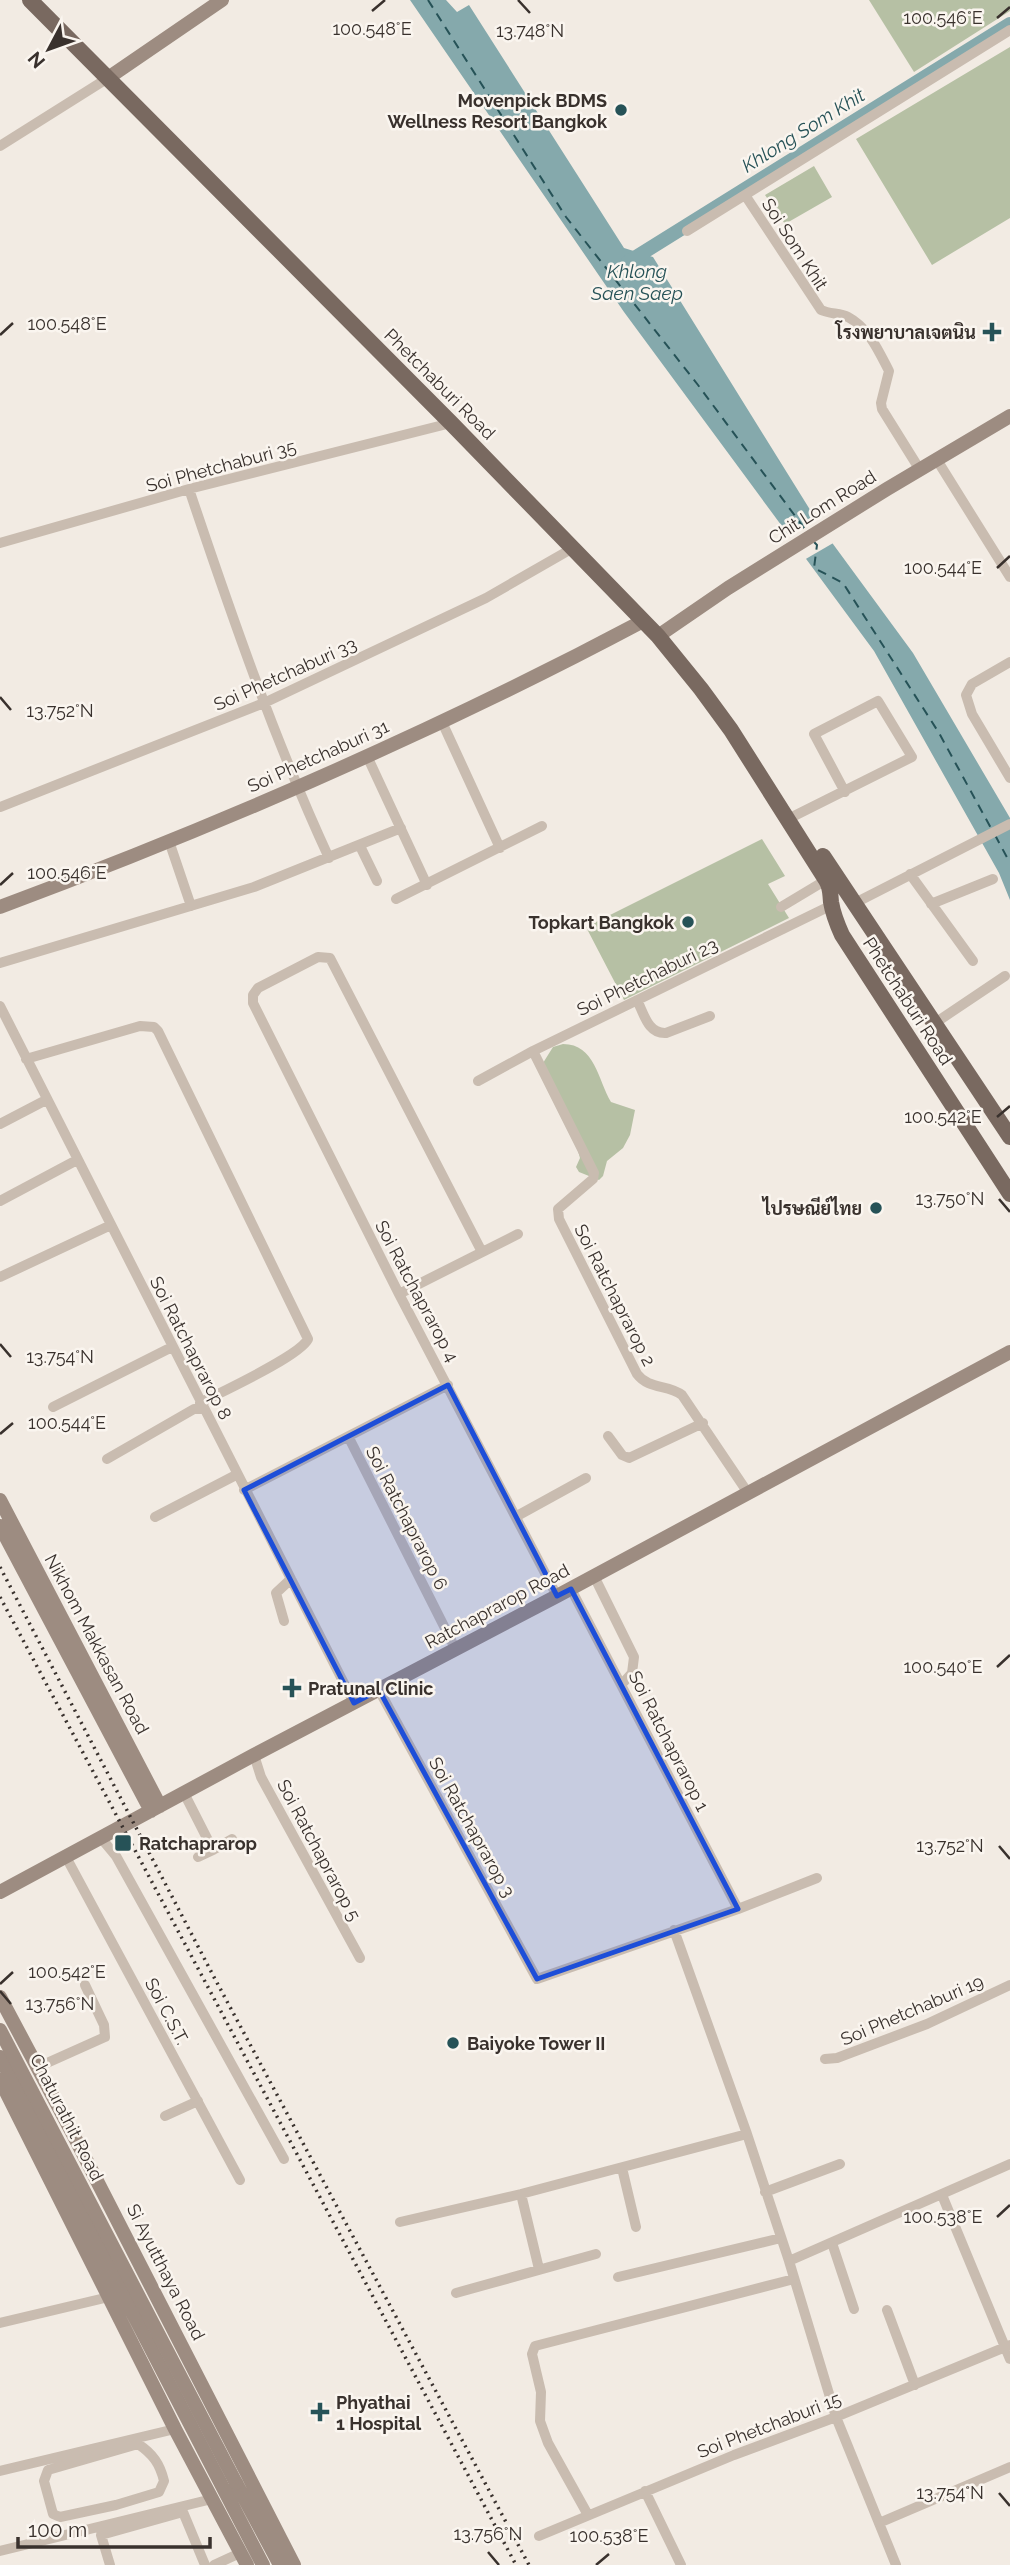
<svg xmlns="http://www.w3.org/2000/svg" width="1010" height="2565" font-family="Raleway,Sarabun,sans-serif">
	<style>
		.green { fill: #b6c0a4 }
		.water { fill: #85a9ac }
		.pier { fill: #f2ebe3 }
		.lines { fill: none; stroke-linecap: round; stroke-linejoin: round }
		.canal { stroke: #85a9ac; stroke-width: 14 }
		.ferry { stroke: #265257; stroke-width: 2; stroke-dasharray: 9 7; stroke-linecap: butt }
		.street { stroke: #c9bcb0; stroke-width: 10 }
		.secondary { stroke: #9d8c81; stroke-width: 14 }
		.primary { stroke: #796960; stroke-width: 16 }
		.rail { stroke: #39312d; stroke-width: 3.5; stroke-dasharray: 2 5; stroke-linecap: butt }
		.secondary-bridge { stroke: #9d8c81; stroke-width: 14 }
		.marked { fill: #1d4ed8; fill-opacity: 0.2; stroke: #1d4ed8; stroke-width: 5; stroke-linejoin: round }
		.ticks { fill: none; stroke: #39312d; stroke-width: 2.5 }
		.poi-dot { fill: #265257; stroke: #faf5ef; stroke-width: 2.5 }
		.labels { text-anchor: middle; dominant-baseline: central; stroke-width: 5; stroke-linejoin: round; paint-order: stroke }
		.poi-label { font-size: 18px; font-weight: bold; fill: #39312d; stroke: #faf5ef; text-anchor: end }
		.street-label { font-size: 18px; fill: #39312d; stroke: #faf5ef }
		.water-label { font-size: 19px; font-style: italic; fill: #265257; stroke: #faf5ef }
		.ticks-label { font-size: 18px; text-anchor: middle; fill: #39312d; stroke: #faf5ef; stroke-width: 5; stroke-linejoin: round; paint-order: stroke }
	</style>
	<rect width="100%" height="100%" fill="#f2ebe3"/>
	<path class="green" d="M869,0H1010V11L914,72Z
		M1010,47V218L932,265L856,139Z
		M814,166L832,197L785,224L765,195Z
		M762,839L785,876L768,884L789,918L624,1000L586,927Z
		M563,1044C595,1044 598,1080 611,1102L635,1110L630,1135L623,1148L607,1161L603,1176L599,1180L579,1172L576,1167L580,1158L574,1137L543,1063L553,1047Z"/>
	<path class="water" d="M410,0H446L457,12L469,5L624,248L653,257L822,529L913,653L1010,818V900L999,873L874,651L624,312Z"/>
	<path class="pier" d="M818,516L835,542L804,560L785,535Z"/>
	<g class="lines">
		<path class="canal" d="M628,262L1010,24"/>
		<path class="ferry" d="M428,0L566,217L698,385L807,532
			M814,542L817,545L814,568L843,583L939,733L992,830
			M995,835L1010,863"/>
		<path class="street" d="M0,146L108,78
			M745,195L821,310C830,314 840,313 848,317C869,328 879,352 889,371L881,403L882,409L920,470
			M687,231L1010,30
			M937,460L1010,577
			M189,489C231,614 274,739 329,858
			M0,543L189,489L451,423
			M1010,662L972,684L966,695L972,714L1010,778
			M442,722L500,848
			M367,756L427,885
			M0,807L264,703L486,598L573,548
			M788,819L912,757L878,701L814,734L845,792
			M169,841L191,906
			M360,846L377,881
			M910,874L973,961
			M396,899L542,826
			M855,903L1010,824
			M931,904L993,879
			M781,907L826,880
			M0,963L254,887L401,828
			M637,1000C644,1014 648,1034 666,1033L710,1016
			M0,1006L354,1703
			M935,1023L1005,976
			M533,1051L594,1173L593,1179L558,1209L559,1219L637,1374C649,1390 668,1384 682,1395L748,1493
			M26,1059L140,1026L154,1027L158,1031L308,1339C300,1356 221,1392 200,1403
			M478,1081L533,1051L832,905
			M0,1124L46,1100
			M0,1201L77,1160
			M482,1252L330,958L318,957L258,988L253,995V1003L399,1294L557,1596
			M0,1277L111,1225
			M399,1294L518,1234
			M53,1407L172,1347
			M608,1436L622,1455L629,1458L703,1423
			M349,1438L456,1650
			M107,1459L194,1409H204
			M244,1490L448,1385
			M517,1516L586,1478
			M155,1517L236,1475
			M594,1576L634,1657L632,1673L622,1684
			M571,1589L738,1909
			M284,1621L276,1593L291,1579
			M379,1690L537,1979L738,1909L817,1878
			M254,1755L261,1777L360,1958
			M184,1793L213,1850L198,1857
			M101,1838L116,1856L284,2159
			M213,1850L232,1839
			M66,1857L240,2180
			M674,1930L747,2134L789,2261L836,2417L896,2565
			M825,2059L837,2058L927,2024L1010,1985
			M38,2067L105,2037L104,2025L85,1985
			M165,2116L198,2101
			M622,2168L636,2227
			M765,2192L840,2164
			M521,2194L539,2269
			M942,2195L1010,2359
			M400,2222L521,2194L747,2134
			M832,2243L854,2309
			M789,2261L1010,2164
			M618,2277L781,2238
			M456,2293L596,2254
			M887,2310L915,2385
			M0,2323L109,2297
			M138,2444C153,2454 160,2464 164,2481L159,2492L116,2505L60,2517L53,2514L44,2481L48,2470Z
			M0,2471L175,2429
			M645,2491L681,2565
			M588,2515L548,2443L540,2421L541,2392L532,2354L535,2346L794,2279
			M879,2523L1010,2467
			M539,2536L734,2455L836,2417L1010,2345
			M0,2551L212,2499
			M110,2565L101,2535L183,2512L205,2565
			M214,2565L240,2553"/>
		<path class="secondary" d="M108,78L222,0
			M658,636L728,588L887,489L1010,416
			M0,907C220,825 436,731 643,621
			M0,1500L160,1806
			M0,1526L151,1811
			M0,1892L254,1755L557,1596L1010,1352
			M0,1997L75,2138L294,2565
			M0,2057L263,2565
			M0,2080L175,2429L247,2565
			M236,2483L280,2565"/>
		<path class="primary" d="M30,0L451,423L658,636L701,689L731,730L826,880C831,888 830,893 831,902C833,914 837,924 842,935L1010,1194
			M823,856L1010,1137"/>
		<path class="rail" d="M0,1567L215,1979L529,2565
			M0,1597L516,2565"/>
		<path class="secondary-bridge" d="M0,2030L236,2483"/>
	</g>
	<path class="marked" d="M448,1385L557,1596L571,1589L738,1909L537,1979L379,1690L354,1703L244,1490Z"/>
	<path class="ticks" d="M518,0L530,13M372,11L385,0M997,18L1010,7M0,335L13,323M997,568L1010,556M0,697L11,710M0,885L13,873M997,1117L1010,1106M999,1199L1010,1212M0,1344L11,1357M0,1434L13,1423M997,1667L1010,1655M999,1846L1010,1859M0,1984L13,1972M0,1991L11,2004M997,2217L1010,2205M999,2493L1010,2506M488,2552L499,2565M596,2565L609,2554"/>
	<g class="poi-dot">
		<circle cx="621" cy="110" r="7"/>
		<path d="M988.5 321.5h7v7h7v7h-7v7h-7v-7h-7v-7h7z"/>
		<circle cx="688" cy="922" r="7"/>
		<circle cx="876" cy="1208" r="7"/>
		<path d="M288.5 1677.5h7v7h7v7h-7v7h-7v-7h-7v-7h7z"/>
		<rect x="114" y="1834" width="18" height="18" rx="3.5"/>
		<circle cx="453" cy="2043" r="7"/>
		<path d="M316.5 2401.5h7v7h7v7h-7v7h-7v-7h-7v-7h7z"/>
	</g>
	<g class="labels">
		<g class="poi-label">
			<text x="607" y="100">Movenpick BDMS<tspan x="607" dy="21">Wellness Resort Bangkok</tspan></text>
			<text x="976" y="332">โรงพยาบาลเจตนิน</text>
			<text x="674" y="922">Topkart Bangkok</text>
			<text x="862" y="1208">ไปรษณีย์ไทย</text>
			<text x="308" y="1688" text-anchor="start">Pratunal Clinic</text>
			<text x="139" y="1843" text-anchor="start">Ratchaprarop</text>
			<text x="467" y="2043" text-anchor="start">Baiyoke Tower II</text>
			<text x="336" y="2402" text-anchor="start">Phyathai<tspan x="336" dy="21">1 Hospital</tspan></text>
		</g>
		<g class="street-label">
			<text transform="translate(795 244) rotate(57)">Soi Som Khit</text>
			<text transform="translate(440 384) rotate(45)">Phetchaburi Road</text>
			<text transform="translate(221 466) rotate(-15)">Soi Phetchaburi 35</text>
			<text transform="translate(822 507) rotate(-32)">Chit Lom Road</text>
			<text transform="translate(285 674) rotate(-24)">Soi Phetchaburi 33</text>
			<text transform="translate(318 756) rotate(-24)">Soi Phetchaburi 31</text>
			<text transform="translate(647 977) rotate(-26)">Soi Phetchaburi 23</text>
			<text transform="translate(908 1001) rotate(57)">Phetchaburi Road</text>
			<text transform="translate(417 1291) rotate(62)">Soi Ratchaprarop 4</text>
			<text transform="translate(615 1295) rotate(63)">Soi Ratchaprarop 2</text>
			<text transform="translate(191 1348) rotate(63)">Soi Ratchaprarop 8</text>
			<text transform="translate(407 1518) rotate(63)">Soi Ratchaprarop 6</text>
			<text transform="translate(497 1606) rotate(-28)">Ratchaprarop Road</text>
			<text transform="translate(97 1644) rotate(62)">Nikhom Makkasan Road</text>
			<text transform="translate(669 1741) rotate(63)">Soi Ratchaprarop 1</text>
			<text transform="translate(472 1827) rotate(61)">Soi Ratchaprarop 3</text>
			<text transform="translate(319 1850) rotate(62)">Soi Ratchaprarop 5</text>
			<text transform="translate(912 2010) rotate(-23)">Soi Phetchaburi 19</text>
			<text transform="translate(167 2011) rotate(62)">Soi C.S.T.</text>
			<text transform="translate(67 2117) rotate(63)">Chaturathit Road</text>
			<text transform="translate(166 2272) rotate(63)">Si Ayutthaya Road</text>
			<text transform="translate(769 2425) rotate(-21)">Soi Phetchaburi 15</text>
		</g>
		<g class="water-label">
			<text transform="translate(803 130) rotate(-32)">Khlong Som Khit</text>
			<text x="637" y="271">Khlong<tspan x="637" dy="22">Saen Saep</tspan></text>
		</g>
	</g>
	<g class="ticks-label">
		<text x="943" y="24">100.546°E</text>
		<text x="372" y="35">100.548°E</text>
		<text x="530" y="37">13.748°N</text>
		<text x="67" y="330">100.548°E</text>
		<text x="943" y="574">100.544°E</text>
		<text x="60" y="717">13.752°N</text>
		<text x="67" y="879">100.546°E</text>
		<text x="943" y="1123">100.542°E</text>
		<text x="950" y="1205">13.750°N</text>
		<text x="60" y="1363">13.754°N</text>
		<text x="67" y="1429">100.544°E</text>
		<text x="943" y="1673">100.540°E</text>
		<text x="950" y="1852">13.752°N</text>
		<text x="67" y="1978">100.542°E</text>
		<text x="60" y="2010">13.756°N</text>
		<text x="943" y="2223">100.538°E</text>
		<text x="950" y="2499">13.754°N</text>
		<text x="488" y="2540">13.756°N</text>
		<text x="609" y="2542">100.538°E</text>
	</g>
	<g transform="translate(49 49) rotate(229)" stroke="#faf5ef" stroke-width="5" paint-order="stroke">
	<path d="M0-5L12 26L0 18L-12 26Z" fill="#39312d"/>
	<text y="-10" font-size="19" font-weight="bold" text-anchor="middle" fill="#39312d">N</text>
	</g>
	<path d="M18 2537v10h192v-10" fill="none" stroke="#39312d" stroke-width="3.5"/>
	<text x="28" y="2537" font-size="21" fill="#39312d" stroke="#faf5ef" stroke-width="5" paint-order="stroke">100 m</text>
</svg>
